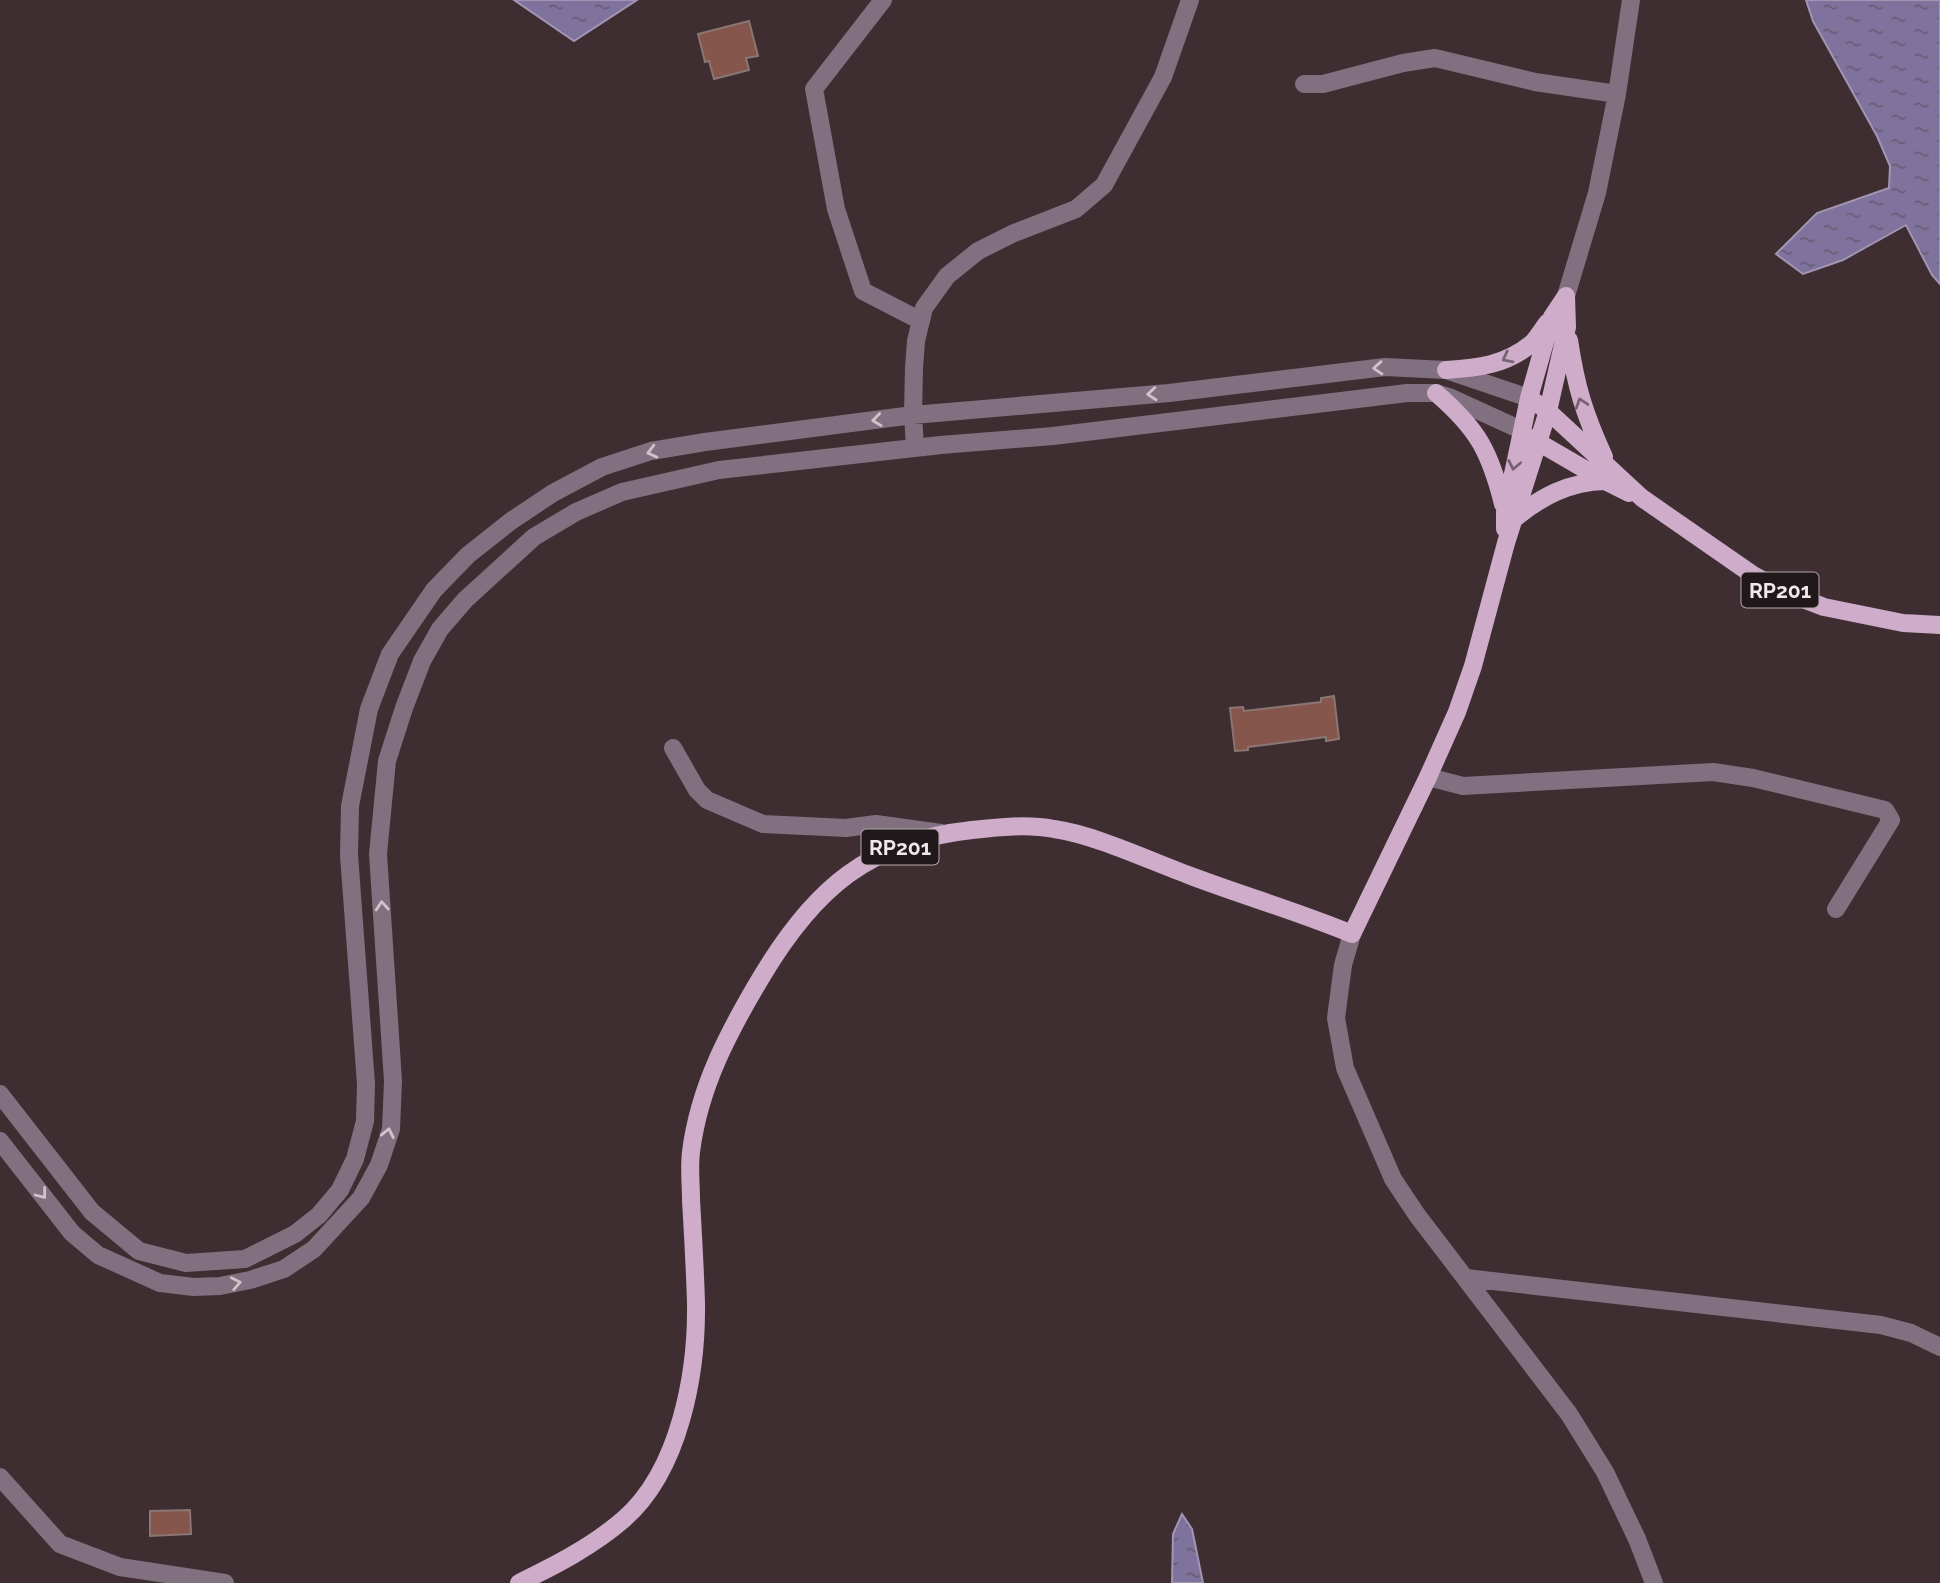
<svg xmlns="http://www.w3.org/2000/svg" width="1940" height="1583" font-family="Raleway,sans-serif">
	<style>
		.water { fill: url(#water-ripples); stroke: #a295b3; stroke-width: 2 }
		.building { fill: #86564c; stroke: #8a7672; stroke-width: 2 }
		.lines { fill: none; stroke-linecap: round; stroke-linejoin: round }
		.minor { stroke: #81707f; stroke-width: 18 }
		.major { stroke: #ceacca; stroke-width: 18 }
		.oneway { stroke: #776272 }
		.oneway2 { stroke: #d0c3c9 }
		.labels { text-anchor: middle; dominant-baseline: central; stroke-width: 5; stroke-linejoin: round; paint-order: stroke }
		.shield { fill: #20181a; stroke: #b3a9ab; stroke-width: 2 }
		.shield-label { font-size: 21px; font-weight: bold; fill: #f2e7e9 }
	</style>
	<defs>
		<pattern id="water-ripples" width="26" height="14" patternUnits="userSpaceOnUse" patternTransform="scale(1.75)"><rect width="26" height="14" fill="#7f729c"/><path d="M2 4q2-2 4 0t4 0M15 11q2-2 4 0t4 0" fill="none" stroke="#675e75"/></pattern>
	</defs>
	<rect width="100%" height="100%" fill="#3e2e32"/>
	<path class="water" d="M514,0H637L574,41Z
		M1806,0H1940V284L1932,275L1906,225L1843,260L1803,274L1776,254L1817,213L1889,188L1890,166L1877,136L1813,21Z
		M1182,1514L1192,1529L1203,1583H1172L1173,1534Z"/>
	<path class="building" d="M749,21L758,56L746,58L749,70L714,79L709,61L705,62L698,34Z
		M1334,696L1339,739L1326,741V737L1248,747V750L1235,751L1230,708L1243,707L1244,711L1321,702V698Z
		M190,1510L191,1534L150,1536V1511Z"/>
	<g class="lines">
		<path class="minor" d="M883,0L814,89L836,209L863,291L921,321
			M1304,84H1323L1403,63L1435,58L1535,82L1617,94
			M1566,296L1597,193L1617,94L1631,0
			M915,447L913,415L914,368L916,341L924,308L947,276L978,251L1012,234L1076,209L1104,185L1163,77L1190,0
			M673,748L697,790L707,800L763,824L846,828L876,824L941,833
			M1428,777L1463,786L1713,772L1753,778L1885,810L1891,820L1836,909
			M1352,934L1343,965L1336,1018L1345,1068L1393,1179L1417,1215L1569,1414L1605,1472L1637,1539L1654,1583
			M0,1094L92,1212L139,1251L186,1263L245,1259L295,1234L319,1215L340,1190L355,1159L365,1121L366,1084L349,855L350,806L369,709L390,654L434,590L468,555L511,521L553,493L602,467L651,451L705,442L913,415L1169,393L1385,367L1446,370L1529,398
			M0,1141L72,1233L98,1255L160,1283L194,1287L220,1286L250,1280L284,1269L314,1249L361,1198L379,1165L391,1129L393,1081L378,854L387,761L404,708L422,661L440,629L465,600L534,537L576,512L622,492L719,470L941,445L1053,436L1407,393H1436L1449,397L1521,430
			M1466,1278L1881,1325L1911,1333L1940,1347
			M0,1477L60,1544L120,1567L225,1583"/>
		<path class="major" d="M1569,340C1576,387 1584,413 1604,457
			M1446,370C1478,368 1505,365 1531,344C1537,339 1542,329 1548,322
			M1436,393C1478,429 1490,452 1503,504
			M1529,398L1548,411L1642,498L1753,575L1785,592L1824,607L1903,623L1940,625
			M1531,438L1605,481L1629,493
			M1514,519C1542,496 1569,482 1605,481
			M1505,529V512L1529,398L1552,317L1566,296
			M519,1583C556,1565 593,1546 624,1519C680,1470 697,1373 696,1303C695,1269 693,1234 691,1200C691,1184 689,1168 691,1152C699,1087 729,1031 762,976C814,889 869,841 972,830C999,827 1028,824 1054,829C1096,835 1150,861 1191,876C1244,896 1299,912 1352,934L1428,777L1457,712L1473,666L1506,543L1548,411L1567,327L1566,296"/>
	</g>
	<defs><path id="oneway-chevron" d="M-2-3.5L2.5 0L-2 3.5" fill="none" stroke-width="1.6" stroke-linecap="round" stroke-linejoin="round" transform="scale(1.75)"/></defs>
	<g class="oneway">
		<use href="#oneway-chevron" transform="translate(1507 358) rotate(153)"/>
		<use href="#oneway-chevron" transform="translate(1581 403) rotate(-108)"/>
		<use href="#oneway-chevron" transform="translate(1514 465) rotate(101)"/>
	</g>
	<g class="oneway2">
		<use href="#oneway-chevron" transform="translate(1378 368) rotate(176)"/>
		<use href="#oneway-chevron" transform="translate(1152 394) rotate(175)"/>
		<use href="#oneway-chevron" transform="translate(877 420) rotate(173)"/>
		<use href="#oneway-chevron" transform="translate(652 452) rotate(166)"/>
		<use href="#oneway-chevron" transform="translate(382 906) rotate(-94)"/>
		<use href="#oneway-chevron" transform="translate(388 1133) rotate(-78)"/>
		<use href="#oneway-chevron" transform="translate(42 1194) rotate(52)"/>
		<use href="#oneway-chevron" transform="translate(236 1283) rotate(-11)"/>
	</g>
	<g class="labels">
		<g class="shield">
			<rect x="1741.5" y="572.5" width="77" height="35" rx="5"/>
			<rect x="861.5" y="829.5" width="77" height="35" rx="5"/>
		</g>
		<g class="shield-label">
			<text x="1780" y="590">RP201</text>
			<text x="900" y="847">RP201</text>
		</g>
	</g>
</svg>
